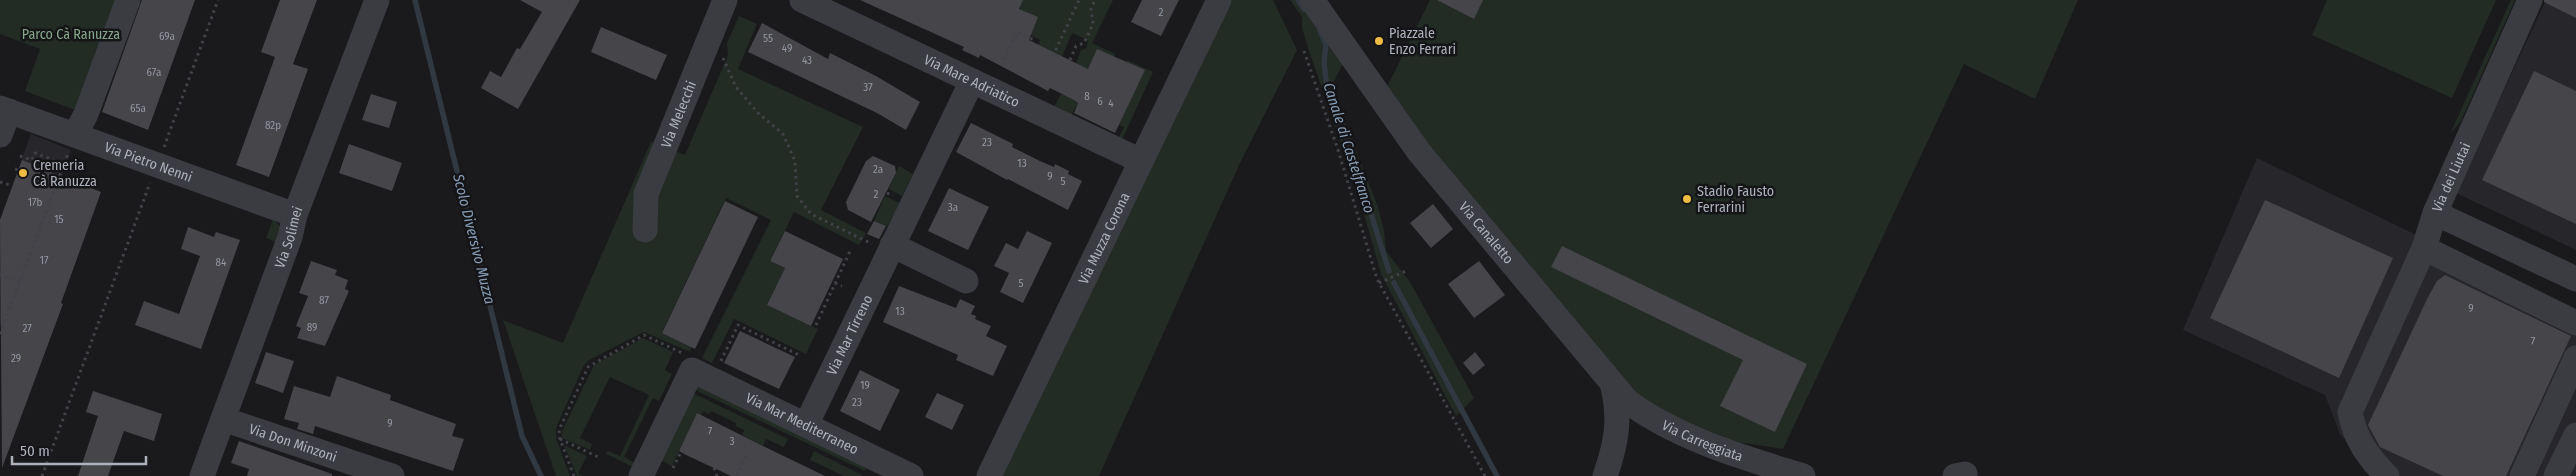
<svg xmlns="http://www.w3.org/2000/svg" width="2576" height="476" font-family="'Fira Sans Condensed',sans-serif">
	<style>
		.built { fill: #27262a }
		.green { fill: #222b24 }
		.lines { fill: none; stroke-linecap: round; stroke-linejoin: round }
		.stream { stroke: #303841; stroke-width: 5.5 }
		.building { fill: #45454a }
		.path { stroke: #414348; stroke-width: 3; stroke-dasharray: 2.5 4; stroke-linecap: butt }
		.minor { stroke: #3b3c41; stroke-width: 25 }
		.poi-dot { fill: #edbd42; stroke: #151518; stroke-width: 2 }
		.labels { text-anchor: middle; dominant-baseline: central; stroke-width: 5; stroke-linejoin: round; paint-order: stroke }
		.number-label { font-size: 11px; fill: #9396a0 }
		.poi-label { font-size: 14px; fill: #adb1bc; stroke: #151518; text-anchor: start }
		.park-label { font-size: 14px; fill: #85a689; stroke: #151518 }
		.street-label { font-size: 14px; fill: #adb1bc; stroke: #151518 }
		.water-label { font-size: 15px; font-style: italic; fill: #869cb5; stroke: #151518 }
	</style>
	<rect width="100%" height="100%" fill="#1a1a1d"/>
	<path class="built" d="M2546,0H2576V250L2456,193Z
		M31,134L71,150L62,175L57,173L0,326V220Z
		M2257,158L2576,312V476H2377L2340,434L2325,395L2183,330Z"/>
	<path class="green" d="M0,0H119L80,112L25,91L40,49L0,34Z
		M1004,0H1113L1092,43L1115,54L1104,77L1088,70L1074,100L1078,103L1071,115L1054,107L1061,94L1064,95L1081,50L1086,48L1088,40L1072,33L1062,57L1038,45L1040,40L1016,28L1000,53L1021,7Z
		M1228,0H1273L1297,50L1240,163L1099,476H998Z
		M1290,0H1305L1344,62L1331,87L1378,207L1384,231L1386,251L1410,282L1474,398L1456,416L1381,274L1357,189L1309,51L1302,28V17Z
		M1430,0H2078L2035,99L1964,64L1783,449L1732,441L1657,411L1632,398L1385,91Z
		M2327,0H2496L2452,98L2312,35Z
		M2511,0H2515L2461,121L2450,134Z
		M739,16L757,24L738,69L863,127L821,210L866,233L859,245L794,212L770,261L785,268L767,305L818,329L806,354L734,319L712,363L702,358L771,220L726,198L662,332L692,347L690,352L644,332L589,360L584,365L556,428V438L570,476H556L503,320L563,343L651,142L685,155L728,55L727,43Z
		M1127,60L1153,72L1122,140L1118,139L1124,127L1119,125Z
		M899,166L913,174L902,196L889,189Z
		M885,196L900,203L887,227L874,221Z
		M273,219L280,226L279,243L266,238Z
		M643,338L673,352L665,370L672,374L659,401L653,398L624,457L635,463L633,467L606,454L608,451L620,456L649,395L610,377L580,438L592,444L590,450L562,438V431L594,365Z
		M692,381L868,466L865,471L689,387Z
		M693,393L788,439L784,447L766,439L763,446L742,435L744,430L736,426V423L711,411L709,414L703,411L701,415L697,414L672,466L660,460Z
		M564,445L587,456L578,473L583,476H577Z
		M814,451L862,475V476H844L810,460Z"/>
	<g class="lines">
		<path class="stream" d="M415,0L522,436L541,476
			M1298,0L1304,9
			M1320,31L1326,44L1324,62L1327,89L1350,147L1389,271
			M1394,283L1497,476"/>
	</g>
	<path class="building" d="M142,0H195L148,130L102,112Z
		M280,0H317L293,64L308,69L269,177L236,165L275,57L261,52Z
		M520,0H580L518,109L481,88L490,71L501,77L517,48L520,49L542,12Z
		M860,0H1023L1019,9L1038,17L1029,40L1088,69L1097,49L1145,70L1115,133L1074,113L1078,103L1074,100L1050,88L1048,91L980,55L979,58L962,50L964,47Z
		M1142,0H1179L1161,36L1131,22Z
		M1437,0H1483L1474,19Z
		M2544,0H2576V18L2544,2Z
		M762,23L828,59L830,53L876,76L920,102L906,130L877,113L748,52Z
		M601,27L667,55L656,80L591,52Z
		M2534,71L2576,91V224L2482,180Z
		M371,94L397,102L389,128L362,120Z
		M971,123L1013,144L1012,147L1040,161L1054,167L1055,164L1069,171L1068,174L1082,181L1068,210L1008,179L1007,180L956,152Z
		M349,144L402,163L392,191L339,173Z
		M873,156L895,166L896,173L871,222L848,210L846,202L866,161Z
		M22,160L101,192L61,303L63,304L2,468L0,220Z
		M949,188L989,207L968,250L928,231Z
		M2265,200L2393,258L2339,378L2210,318Z
		M725,201L758,217L695,349L662,333Z
		M1433,204L1453,229L1431,248L1410,223Z
		M874,221L886,226L879,239L867,234Z
		M188,227L214,237L216,232L240,240L201,349L135,325L144,301L179,314L200,256L181,249Z
		M785,231L843,259L811,326L767,305L785,268L770,261Z
		M1027,231L1052,243L1023,303L1000,292L1009,273L994,266L1006,243L1018,249Z
		M1562,246L1807,364L1775,432L1720,406L1743,360L1551,267Z
		M311,261L337,270L335,275L348,280L345,289L349,291L325,346L297,338L301,328L296,326L308,296L299,293Z
		M1479,261L1505,295L1474,318L1448,284Z
		M2445,275L2571,336L2506,476H2443L2380,447L2368,425L2428,297L2437,281Z
		M899,286L956,308L960,299L975,306L971,314L976,316L975,319L991,326L986,336L1007,346L993,376L956,360L958,355L883,322Z
		M740,331L795,357L779,389L724,363Z
		M266,352L294,361L283,393L255,383Z
		M1475,352L1485,365L1473,375L1463,363Z
		M860,370L900,390L880,431L840,411Z
		M337,376L391,395L390,400L456,424L452,436L464,439L453,471L315,426L313,434L297,429L299,423L284,419L294,386L330,397Z
		M93,391L162,414L154,441L124,431L108,476H78L98,416L86,412Z
		M937,393L964,405L952,430L925,417Z
		M697,413L757,443L825,476H731L686,455L679,451Z
		M239,441L332,474V476H247L249,469L231,463Z"/>
	<g class="lines">
		<path class="path" d="M1304,51L1338,150L1377,279L1485,476
			M1053,56L1079,0
			M723,58L736,87L758,113L783,134L795,161L797,196L811,214L872,244
			M1004,60L1017,32L1036,41
			M1070,60L1076,46L1084,43L1093,24L1091,9L1095,0
			M164,147L218,0
			M20,156L32,160L35,153L64,164
			M15,169L19,170
			M0,182L10,185
			M887,193L893,196
			M0,274L20,282
			M835,283L842,286
			M1379,283L1408,270
			M816,325L851,249
			M0,334L68,154
			M721,361L738,325L799,355
			M560,439L598,457
			M673,468L681,452
			M714,468L717,476
			M42,476L150,183
			M574,476L560,439L559,430L588,367L644,335L682,353
			M737,476L746,456"/>
		<g class="minor">
			<path id="s1" d="M802,0L1141,161"/>
			<path id="s2" d="M1312,0L1419,152L1628,402C1681,440 1742,457 1803,476"/>
			<path id="s3" d="M0,108L295,215"/>
			<path d="M0,135L9,111"/>
			<path d="M75,135L86,114L128,0"/>
			<path d="M2435,213L2576,279"/>
			<path id="s4" d="M645,230L646,194L725,0"/>
			<path d="M892,245L966,281"/>
			<path d="M2424,248L2576,323"/>
			<path id="s5" d="M223,419L392,476"/>
			<path id="s6" d="M806,425L972,81"/>
			<path id="s7" d="M202,476L290,237L295,215L377,0"/>
			<path id="s8" d="M641,476L692,370L911,476"/>
			<path id="s9" d="M989,476L1219,0"/>
			<path d="M1605,476C1616,445 1621,419 1613,387"/>
			<path d="M1955,476L1965,474"/>
			<path id="s10" d="M2387,476C2368,457 2355,439 2350,412L2424,248L2435,213L2530,0"/>
			<path d="M2522,476L2576,358"/>
			<path d="M2556,476L2576,435"/>
		</g>
	</g>
	<g class="poi-dot">
		<circle cx="1379" cy="41" r="5"/>
		<circle cx="23" cy="173" r="5"/>
		<circle cx="1687" cy="199" r="5"/>
	</g>
	<g class="labels">
		<g class="number-label">
			<text x="1161" y="12">2</text>
			<text x="167" y="36">69a</text>
			<text x="768" y="38">55</text>
			<text x="787" y="48">49</text>
			<text x="807" y="60">43</text>
			<text x="154" y="72">67a</text>
			<text x="868" y="87">37</text>
			<text x="1087" y="96">8</text>
			<text x="1100" y="101">6</text>
			<text x="1111" y="103">4</text>
			<text x="138" y="108">65a</text>
			<text x="273" y="125">82p</text>
			<text x="987" y="142">23</text>
			<text x="1022" y="163">13</text>
			<text x="878" y="169">2a</text>
			<text x="1050" y="176">9</text>
			<text x="1063" y="181">5</text>
			<text x="876" y="194">2</text>
			<text x="35" y="202">17b</text>
			<text x="953" y="207">3a</text>
			<text x="59" y="219">15</text>
			<text x="44" y="260">17</text>
			<text x="221" y="262">84</text>
			<text x="1021" y="283">5</text>
			<text x="324" y="300">87</text>
			<text x="2471" y="308">9</text>
			<text x="900" y="311">13</text>
			<text x="312" y="327">89</text>
			<text x="27" y="328">27</text>
			<text x="2533" y="341">7</text>
			<text x="16" y="358">29</text>
			<text x="865" y="385">19</text>
			<text x="857" y="402">23</text>
			<text x="390" y="423">9</text>
			<text x="710" y="431">7</text>
			<text x="732" y="441">3</text>
		</g>
		<g class="poi-label">
			<text x="1389" y="33">Piazzale<tspan x="1389" dy="16">Enzo Ferrari</tspan></text>
			<text x="33" y="165">Cremeria<tspan x="33" dy="16">Cà Ranuzza</tspan></text>
			<text x="1697" y="191">Stadio Fausto<tspan x="1697" dy="16">Ferrarini</tspan></text>
		</g>
		<g class="park-label">
			<text x="71" y="34">Parco Cà Ranuzza</text>
		</g>
		<g class="street-label">
			<text stroke="none"><textPath href="#s1" startOffset="188">Via Mare Adriatico</textPath></text>
			<text stroke="none"><textPath href="#s4" startOffset="122">Via Melecchi</textPath></text>
			<text stroke="none"><textPath href="#s3" startOffset="158">Via Pietro Nenni</textPath></text>
			<text stroke="none"><textPath href="#s10" startOffset="331">Via dei Liutai</textPath></text>
			<text stroke="none"><textPath href="#s2" startOffset="291">Via Canaletto</textPath></text>
			<text stroke="none"><textPath href="#s7" startOffset="254">Via Solimei</textPath></text>
			<text stroke="none"><textPath href="#s9" startOffset="264">Via Muzza Corona</textPath></text>
			<text stroke="none"><textPath href="#s6" startOffset="100">Via Mar Tirreno</textPath></text>
			<text stroke="none"><textPath href="#s8" startOffset="240">Via Mar Mediterraneo</textPath></text>
			<text stroke="none"><textPath href="#s2" startOffset="596">Via Carreggiata</textPath></text>
			<text stroke="none"><textPath href="#s5" startOffset="74">Via Don Minzoni</textPath></text>
		</g>
		<g class="water-label">
			<text transform="translate(1349 148) rotate(72)">Canale di Castelfranco</text>
			<text transform="translate(474 239) rotate(76)">Scolo Diversivo Muzza</text>
		</g>
	</g>
	<path d="M12 456v8h134v-8" fill="none" stroke="#adb1bc" stroke-width="2.5"/>
	<text x="20" y="456" font-size="15" fill="#adb1bc" stroke="#151518" stroke-width="4" paint-order="stroke">50 m</text>
</svg>
